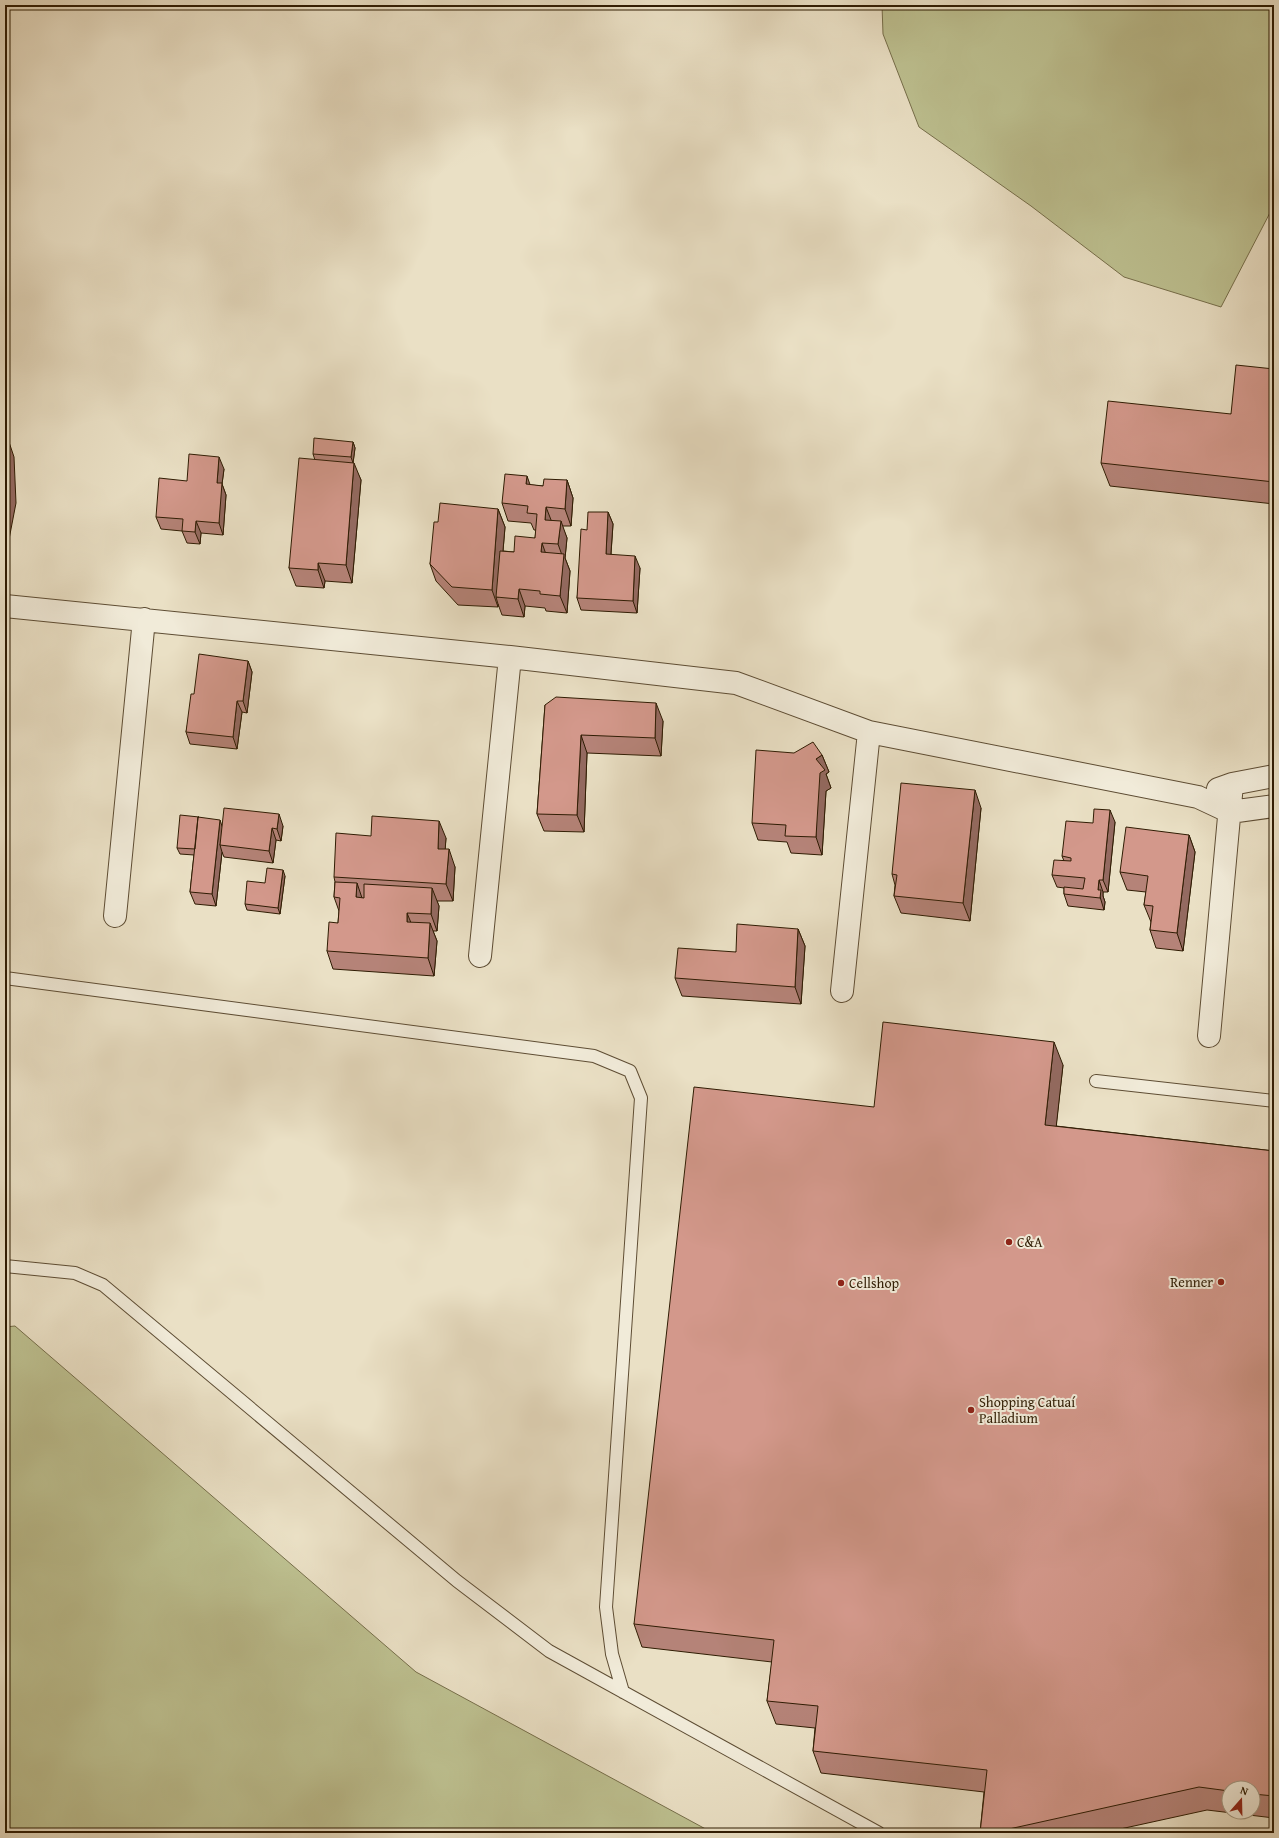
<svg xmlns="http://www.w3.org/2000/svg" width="1279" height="1838" font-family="'Gentium Book Plus',serif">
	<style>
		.green { fill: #bdc090; stroke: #766e4a }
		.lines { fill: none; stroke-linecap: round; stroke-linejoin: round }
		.service-casing { stroke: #5e4d34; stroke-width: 14 }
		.minor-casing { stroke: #5e4d34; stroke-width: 24 }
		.service { stroke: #f1ebd9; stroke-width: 12 }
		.minor { stroke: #f1ebd9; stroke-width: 22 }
		.wall { fill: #b58378; stroke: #2f1c03; fill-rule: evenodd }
		.shaded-wall { fill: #946a61; stroke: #2f1c03 }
		.building { fill: #d3988b; stroke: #2f1c03 }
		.poi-dot { fill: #8f2418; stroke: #f1ebd9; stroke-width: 1.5 }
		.labels { text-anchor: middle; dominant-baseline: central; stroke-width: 4; stroke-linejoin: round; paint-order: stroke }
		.poi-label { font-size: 14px; fill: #2f1c03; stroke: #f1ebd9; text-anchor: start }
	</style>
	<rect width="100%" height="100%" fill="#eae0c5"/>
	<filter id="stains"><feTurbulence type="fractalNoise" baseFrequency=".005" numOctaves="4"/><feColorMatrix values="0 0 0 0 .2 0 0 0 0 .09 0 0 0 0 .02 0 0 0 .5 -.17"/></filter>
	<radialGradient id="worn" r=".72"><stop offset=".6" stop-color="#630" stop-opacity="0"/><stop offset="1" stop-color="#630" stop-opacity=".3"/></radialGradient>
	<path class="green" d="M882,5H1274V205L1221,307L1124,277L1031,206L919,127L883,34Z
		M15,1326L416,1672L713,1833H5V1327Z"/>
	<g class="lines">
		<defs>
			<path id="service" d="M5,978L594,1056L630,1071L641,1098L606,1607L612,1654L623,1692
				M1096,1081L1274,1101
				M5,1266L75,1273L103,1285L457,1581L549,1651L879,1833"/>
			<path id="minor" d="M5,606L510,657L736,683L869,732L1198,797L1230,812L1274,806
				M1218,789L1232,784L1274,776
				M115,916L144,619
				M480,956L510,657
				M842,991L869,732
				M1209,1036L1232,784"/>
		</defs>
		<use href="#service" class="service-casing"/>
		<use href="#minor" class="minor-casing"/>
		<use href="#service" class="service"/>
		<use href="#minor" class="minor"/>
	</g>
	<path class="wall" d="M1274,369V504L1110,486L1101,463L1231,414Z
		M353,442L355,448L353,463L361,480L352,583L325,581L324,588L296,586L289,568L315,460L313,454Z
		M224,469L222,484L226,495L223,535L201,533L200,544L187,543L182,531L161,529L156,517L187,481Z
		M567,480L573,498L571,526H562L567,538L565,558L570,571L567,613L546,611L545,608L525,606L524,617L502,615L498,604V607L458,605L436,581L430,564L438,522L498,509L505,527L503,551L514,552L535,538L536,530H534L531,523L508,521L502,503L530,485L543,486Z
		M608,512L613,524L611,554L640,568L637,613L581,610L577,598L587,530Z
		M248,661L252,672L247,713L242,712L237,749L190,744L186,732L194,694Z
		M545,705L663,721L661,756L587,753L584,832L544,831L537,814Z
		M822,755L829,772L826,774L831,788L826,791L822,855L791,853L787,842L758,840L752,823Z
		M981,808L970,921L901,913L894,896L895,885L892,874Z
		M200,818L222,825L283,826L281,841L276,840L273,863L224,857L222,852L216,906L195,904L190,892L194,855L180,854L177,848Z
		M1115,822L1108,892H1103V896L1105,902L1104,910L1068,906L1064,894V888L1057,887L1052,875L1064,861L1062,856L1093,823Z
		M1189,835L1195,852L1183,951L1156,948L1150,930L1151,922L1144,905L1146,892L1127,890L1120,872Z
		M371,836L446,838L445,849L455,867L453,901H437L439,906L437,931H433L437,941L434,976L333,969L327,951L338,923L339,911L334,897L335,882L334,877Z
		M285,876L280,914L247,910L245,904L265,883Z
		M798,929L805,946L801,1004L682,996L675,978L736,952Z
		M1063,1065L1056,1126L1274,1151V1818L1207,1810L1102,1833H980L984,1792L821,1773L813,1751L815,1728L776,1724L767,1701L772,1662L642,1647L634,1624L874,1107ZM1229,1788H1253V1812H1229Z"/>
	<path class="shaded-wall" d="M8,439L14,457L16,503L6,555L5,553V508Z
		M353,442L355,448L353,463L351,457Z
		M219,457L224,469L222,484L226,495L223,535L219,523L217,483Z
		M354,463L361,480L352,583L346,565Z
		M527,476L533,493L526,484Z
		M567,480L573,498L571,526L565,509Z
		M546,507L553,525L545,520Z
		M498,509L505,527L499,597H496L498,604V607L492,590Z
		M608,512L613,524L610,566L606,554Z
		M196,521L201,533L200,544L195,532Z
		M561,521L567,538L565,558L570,571L567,613L560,596L563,558L558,544Z
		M542,543L548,560L541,552Z
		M635,556L640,568L637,613L633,601Z
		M318,563L325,581L324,588L318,570Z
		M519,589L525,606L524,617L518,599Z
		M248,661L252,672L247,713L243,701Z
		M237,701L242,712L237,749L233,737Z
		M656,703L663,721L661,756L655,738Z
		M581,735L587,753L584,832L577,815Z
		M822,755L829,772L826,774L831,788L826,791L822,855L816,837V759Z
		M975,790L981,808L970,921L963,903Z
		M1110,810L1115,822L1108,892L1103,880Z
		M279,814L283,826L281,841L277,829Z
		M220,820L224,832L220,845L222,852L216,906L212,894Z
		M439,821L446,838L444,866L438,849Z
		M272,828L276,840L273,863L269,851Z
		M1189,835L1195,852L1183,951L1177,933Z
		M449,849L455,867L453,901L446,884Z
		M283,870L285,876L280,914L278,908Z
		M1099,880L1103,892V896L1105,902L1104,910L1098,890Z
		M357,883L363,901L356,897Z
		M432,888L439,906L437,931L431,914Z
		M407,913L414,930L407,922Z
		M430,923L437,941L434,976L428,958Z
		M798,929L805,946L801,1004L795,987Z
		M1054,1042L1063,1065L1054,1147L1045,1125Z"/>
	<path class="building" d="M1236,365L1274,369V482L1101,463L1108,401L1231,414Z
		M314,438L353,442L351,457L313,454Z
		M5,439H8L9,486L5,508Z
		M189,454L219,457L217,483H222L219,523L196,521L195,532L182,531L183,519L156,517L159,478L187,481Z
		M299,458L354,463L346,565L318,563V570L289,568Z
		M505,474L527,476L526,484L543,486L544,479L567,480L565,509L546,507L545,520L561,521L558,544L542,543L541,552L564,554L560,596L540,594V591L519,589L518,599L496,597L500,551L514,552L515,536L535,538L537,514L527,513L528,506L502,503Z
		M440,503L498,509L492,590L452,587L430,564L434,522H438Z
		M588,512H608L606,554L635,556L633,601L577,598L581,529L587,530Z
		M199,654L248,661L243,701H237L233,737L186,732L191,694H194Z
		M556,697L656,703L655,738L581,735L577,815L537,814L545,705Z
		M813,742L822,755L816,759L825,770L820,773L816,837L785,836L786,825L752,823L756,750L794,753Z
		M901,783L975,790L963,903L894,896L897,875L892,874Z
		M224,808L279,814L277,829L272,828L269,851L220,845Z
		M1094,809L1110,810L1103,880H1099L1098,890H1101L1100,898L1064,894V887L1083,889L1085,878L1052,875L1054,860L1071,861V858L1062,856L1066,821L1093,823Z
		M180,815L199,817H198L195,849L177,848Z
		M372,816L439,821L438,849H449L446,884L334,877L336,833L371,836Z
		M198,817L220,820L212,894L190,892Z
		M1126,827L1189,835L1177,933L1150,930L1153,906L1144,905L1148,876L1120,872Z
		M267,868L283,870L278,908L245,904L247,881L265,883Z
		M335,882L357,883L356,897L364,898V884L432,888L431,914L407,913V922L430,923L428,958L327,951L329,922L338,923L340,898L334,897Z
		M737,924L798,929L795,987L675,978L678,948L736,952Z
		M883,1022L1054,1042L1045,1125L1274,1151V1796L1253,1794V1788H1229V1791L1199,1787L991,1833H980L987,1770L813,1751L818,1706L767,1701L774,1640L634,1624L694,1087L874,1107Z"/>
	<g class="poi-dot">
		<circle cx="1009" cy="1242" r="4"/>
		<circle cx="1221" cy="1282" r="4"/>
		<circle cx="841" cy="1283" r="4"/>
		<circle cx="971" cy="1410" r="4"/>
	</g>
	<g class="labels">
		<g class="poi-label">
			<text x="1017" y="1242">C&amp;A</text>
			<text x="1213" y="1282" text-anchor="end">Renner</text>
			<text x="849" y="1283">Cellshop</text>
			<text x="979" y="1402">Shopping Catuaí<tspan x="979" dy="16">Palladium</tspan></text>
		</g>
	</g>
	<rect width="1279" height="1838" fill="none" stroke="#eae0c5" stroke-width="20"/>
	<rect x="6" y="6" width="1267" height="1826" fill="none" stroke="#2f1c03" stroke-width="2"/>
	<rect x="10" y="10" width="1259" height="1818" fill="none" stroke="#2f1c03"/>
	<g transform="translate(1241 1800) rotate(20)"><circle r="19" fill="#f1ebd9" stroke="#a39883"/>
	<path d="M0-3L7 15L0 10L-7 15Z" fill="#8f2418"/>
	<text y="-6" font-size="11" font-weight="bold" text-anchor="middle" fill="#2f1c03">N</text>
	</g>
	<rect width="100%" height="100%" filter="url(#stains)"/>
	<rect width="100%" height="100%" fill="url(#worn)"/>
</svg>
